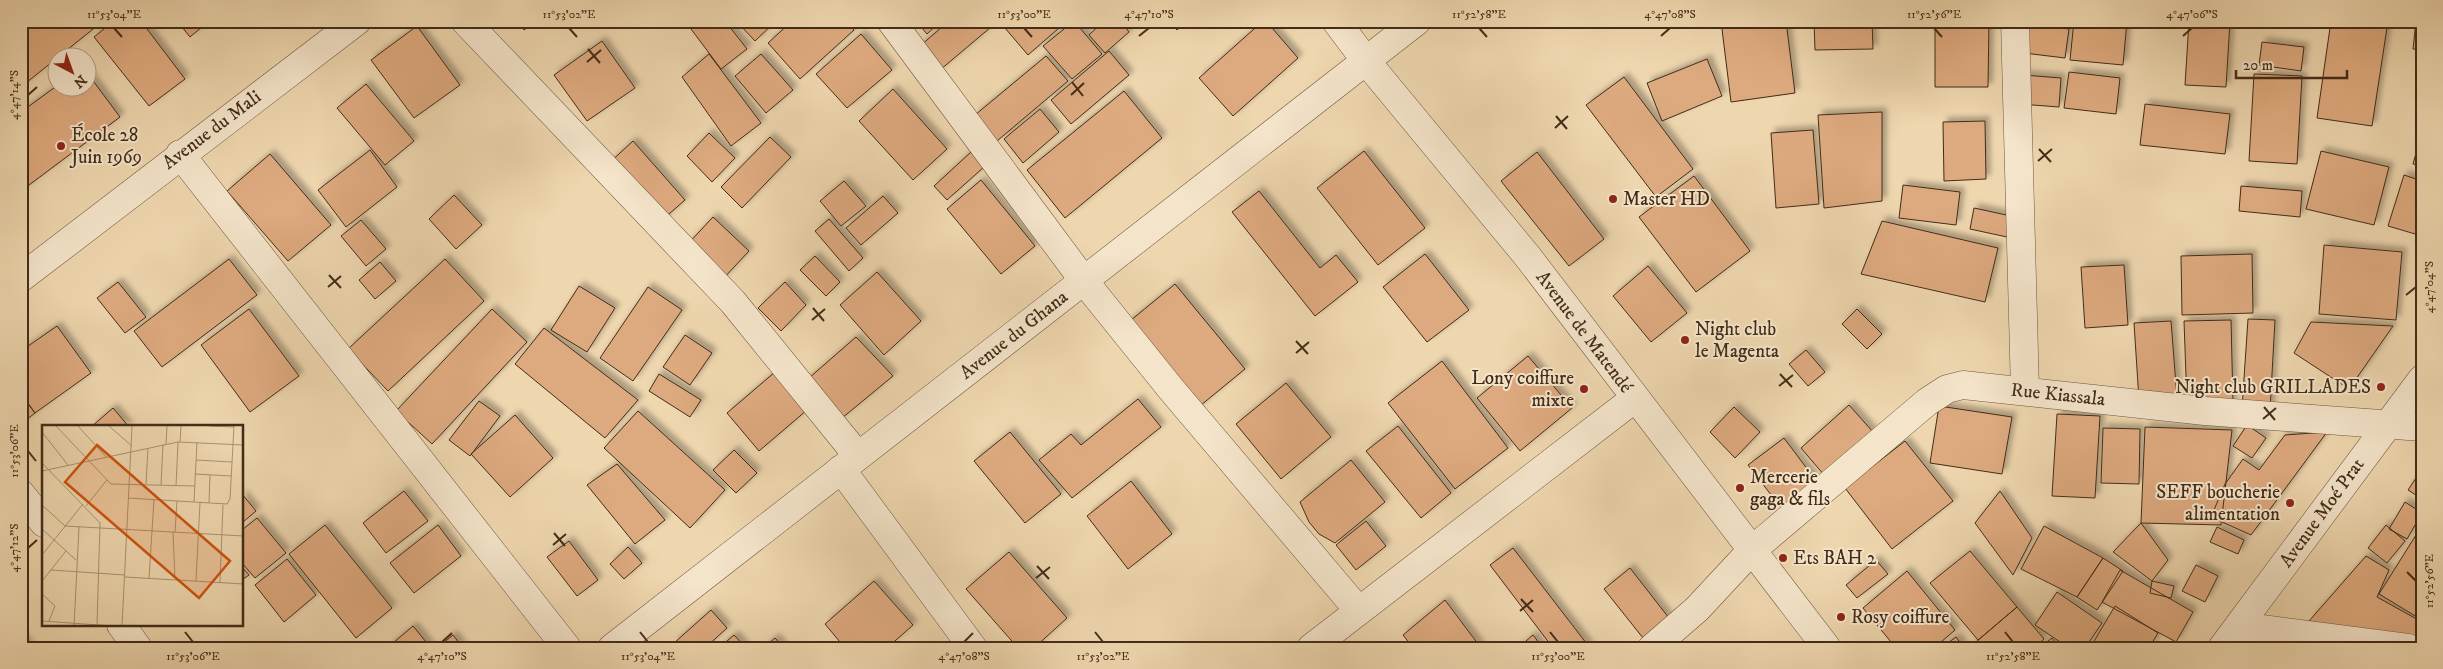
<svg xmlns="http://www.w3.org/2000/svg" width="2443" height="669" font-family="'IM FELL DW Pica',serif">
	<style>
		.building { fill: #dda97e; stroke: #422c18; filter: url(#shadow) }
		.lines { fill: none; stroke-linecap: round; stroke-linejoin: round }
		.minor-casing { stroke: #6d563e; stroke-width: 29 }
		.minor { stroke: #f4e4ca; stroke-width: 28 }
		.ticks { fill: none; stroke: #422c18; stroke-width: 2 }
		.poi-dot { fill: #8f2418; stroke: #f4e4ca; stroke-width: 2 }
		.labels { text-anchor: middle; dominant-baseline: central; stroke-width: 4; stroke-linejoin: round; paint-order: stroke }
		.street-label { font-size: 19px; fill: #422c18; stroke: #f4e4ca }
		.poi-label { font-size: 19px; fill: #422c18; stroke: #f4e4ca; text-anchor: start }
		.inset-road { fill: none; stroke: #a99272; stroke-width: 1 }
		.view { fill: #cf520e; fill-opacity: 0.15; stroke: #cf520e; stroke-width: 2.5 }
		.inset-edge { fill: none; stroke: #422c18; stroke-width: 2.5 }
		.neatline { fill: none; stroke: #422c18; stroke-width: 2 }
		.ticks-label { font-size: 12px; text-anchor: middle; fill: #422c18 }
	</style>
	<defs>
		<filter id="shadow"><feDropShadow dx="4.5" dy="-4.5" stdDeviation="2.5" flood-color="#0004"/></filter>
	</defs>
	<rect width="100%" height="100%" fill="#eed6ae"/>
	<filter id="stains"><feTurbulence type="fractalNoise" baseFrequency=".004" numOctaves="4"/><feColorMatrix values="0 0 0 0 .2 0 0 0 0 .09 0 0 0 0 .02 0 0 0 .5 -.17"/></filter>
	<radialGradient id="worn" r=".72"><stop offset=".6" stop-color="#630" stop-opacity="0"/><stop offset="1" stop-color="#630" stop-opacity=".3"/></radialGradient>
	<path class="building" d="M21,21H103L21,87Z
		M114,21H141L185,79L149,106L94,37Z
		M177,21H209L190,37Z
		M518,21H536L524,30Z
		M685,21H725L747,49L721,69Z
		M736,21H776L755,41Z
		M792,21H846L854,30L800,79L768,43Z
		M916,21H941L927,34Z
		M949,21H986L991,27L940,70L920,46Z
		M999,21H1067L1028,55Z
		M1074,21L1102,54L1072,79L1043,46Z
		M1104,21H1120L1129,32L1105,53L1089,35Z
		M1169,21H1187L1177,30Z
		M1263,21H1266L1298,58L1233,116L1199,78Z
		M1721,21H1786L1795,93L1731,102Z
		M1814,21H1872L1873,49L1815,50Z
		M1935,21H1989L1988,87H1935Z
		M2074,21H2127L2123,65L2070,60Z
		M2189,21H2230L2226,87L2185,85Z
		M2331,21H2388L2372,126L2317,118Z
		M2416,21H2422V50L2413,49Z
		M2027,24L2069,29L2065,58L2024,53Z
		M417,26L460,85L414,118L371,60Z
		M861,34L892,70L847,108L816,74Z
		M602,41L635,88L587,121L554,75Z
		M2262,42L2304,47L2301,71L2259,65Z
		M1109,51L1129,75L1071,124L1051,100Z
		M709,54L761,123L731,146L682,77Z
		M761,54L793,90L766,113L735,76Z
		M1046,56L1068,81L997,141L975,115Z
		M1707,59L1722,96L1662,121L1647,83Z
		M2069,72L2120,78L2116,114L2064,108Z
		M88,74L120,117L21,191V112L58,85V88H88Z
		M2254,74L2302,76L2297,164L2249,161Z
		M2023,75L2061,78L2059,107L2020,104Z
		M1624,77L1693,169L1656,197L1586,105Z
		M366,84L414,141L385,165L337,108Z
		M893,89L947,149L913,180L859,121Z
		M1124,91L1162,138L1065,218L1027,170Z
		M2145,104L2230,114L2225,154L2140,145Z
		M1040,109L1059,132L1023,163L1004,139Z
		M1882,112V201L1824,208L1818,115Z
		M1985,121L1986,179L1944,181L1943,122Z
		M1813,130L1819,204L1776,208L1771,133Z
		M2422,132V166L2413,164Z
		M709,133L735,158L712,182L687,156Z
		M770,137L791,157L742,208L721,187Z
		M633,141L685,200L660,222L608,164Z
		M370,150L397,187L346,227L318,190Z
		M1364,151L1425,228L1378,265L1317,188Z
		M2321,151L2389,167L2374,225L2306,209Z
		M971,152L984,167L947,200L934,186Z
		M1537,152L1604,239L1569,266L1501,181Z
		M270,154L331,225L288,261L227,191Z
		M2404,175L2422,181V236L2388,226Z
		M1694,176L1750,251L1696,292L1639,217Z
		M981,180L1035,246L1001,274L947,209Z
		M844,181L866,206L841,226L820,201Z
		M1903,185L1960,192L1956,225L1899,218Z
		M2241,186L2302,191L2300,217L2239,211Z
		M1259,191L1320,268L1336,255L1358,282L1315,316L1232,212Z
		M454,195L482,225L456,249L429,219Z
		M883,196L898,213L861,245L846,228Z
		M1974,208L2011,216L2007,237L1970,229Z
		M713,217L749,251L721,281L685,247Z
		M829,219L863,258L849,271L815,231Z
		M361,220L386,249L366,266L341,236Z
		M1882,221L1998,248L1985,302L1861,274Z
		M2324,245L2402,252L2396,320L2319,314Z
		M1425,254L1469,310L1427,342L1383,287Z
		M2252,254L2253,313L2182,315L2181,256Z
		M815,256L840,282L826,296L800,270Z
		M229,259L257,295L162,367L134,331Z
		M445,259L484,301L388,391L348,349Z
		M380,262L396,281L375,299L359,280Z
		M2124,265L2128,325L2085,328L2081,267Z
		M1648,266L1687,313L1651,342L1613,296Z
		M877,272L921,321L884,355L840,305Z
		M118,282L146,317L125,333L97,298Z
		M785,282L806,305L781,331L758,308Z
		M1175,284L1245,369L1195,410L1125,325Z
		M579,286L615,308L587,352L551,330Z
		M648,287L682,310L633,381L600,358Z
		M249,309L299,376L250,412L201,345Z
		M492,309L527,342L432,444L396,411Z
		M1857,309L1882,334L1867,349L1842,324Z
		M2248,319L2275,320L2270,410L2242,408Z
		M2231,320L2233,403L2187,404L2184,321Z
		M2171,321L2177,398L2139,400L2134,323Z
		M2311,322L2393,326L2349,389L2294,353Z
		M57,326L91,373L35,413L21,393V351Z
		M544,328L638,400L605,438L515,364Z
		M685,335L712,353L690,385L663,367Z
		M856,337L893,376L836,423L801,385Z
		M1806,350L1825,372L1808,386L1789,364Z
		M1528,356L1572,408L1520,451L1477,398Z
		M1442,361L1508,448L1455,489L1388,403Z
		M775,372L807,410L759,451L727,413Z
		M659,374L701,400L690,417L649,391Z
		M1286,383L1331,437L1281,479L1236,424Z
		M21,395L35,413L21,424Z
		M1138,399L1161,427L1072,498L1039,460L1071,434L1081,445Z
		M479,401L500,416L470,456L449,440Z
		M1849,405L1873,432L1824,475L1801,448Z
		M1939,406L2012,417L2002,474L1930,463Z
		M1734,407L1760,432L1735,458L1710,432Z
		M113,408L129,427H91Z
		M638,411L725,490L690,528L604,448Z
		M2057,414L2100,416L2095,498L2052,496Z
		M515,415L553,458L510,497L471,454Z
		M2247,425L2266,438L2252,458L2233,446Z
		M1398,426L1451,493L1421,518L1366,451Z
		M2145,427L2232,430L2221,525L2141,523Z
		M2103,428L2140,429L2139,484L2101,483Z
		M1010,432L1061,494L1025,523L974,461Z
		M2327,432L2251,535L2211,517L2225,484L2243,459L2259,470L2285,435Z
		M1784,438L1820,486L1785,513L1748,465Z
		M1905,441L1953,501L1892,549L1845,488Z
		M734,450L757,473L736,493L713,470Z
		M1351,460L1385,502L1335,543L1319,534L1309,522L1300,502Z
		M617,464L665,520L635,544L587,485Z
		M2422,469V499L2408,490Z
		M1131,481L1172,534L1128,569L1087,516Z
		M404,491L428,521L386,553L363,523Z
		M2000,491L2032,538L2013,575L1975,523Z
		M242,494L256,511L242,523Z
		M2405,502L2422,513L2407,539L2389,529Z
		M257,518L286,553L255,578L242,563V530Z
		M1366,521L1386,546L1356,570L1336,545Z
		M2141,523L2168,560L2152,581L2113,552Z
		M325,525L392,608L356,638L289,554Z
		M438,525L461,556L414,593L390,563Z
		M2386,525L2405,541L2387,563L2368,548Z
		M2044,526L2103,558L2077,597L2021,569Z
		M2217,527L2244,540L2238,554L2210,542Z
		M2416,535L2422,539V620L2379,594Z
		M569,541L598,580L577,596L547,557Z
		M628,547L642,563L624,579L610,564Z
		M1513,548L1590,648H1553L1490,565Z
		M1970,551L2017,607L1978,640L1930,583Z
		M1009,552L1067,618L1034,648H1018L966,589Z
		M2366,556L2389,570L2377,597L2422,622V646L2309,621Z
		M2103,558L2123,571L2097,610L2077,597Z
		M287,559L316,595L284,622L255,585Z
		M1876,560L1888,574L1857,598L1846,585Z
		M2196,565L2218,576L2205,602L2182,591Z
		M242,567L249,575L242,580Z
		M1630,568L1669,618L1643,638L1604,589Z
		M2120,570L2193,612L2176,642L2102,602Z
		M1907,571L1955,630L1934,648H1896L1863,608Z
		M874,581L913,625L887,648H845L825,624Z
		M2152,581L2174,586L2171,598L2150,593Z
		M2057,592L2102,623L2085,648H2069L2035,625Z
		M1445,600L1481,648H1413L1403,635Z
		M2115,606L2158,633L2149,648H2090Z
		M2017,607L2044,639L2034,648H1969Z
		M711,610L727,628L705,648H678L674,643Z
		M413,626L431,648H387Z
		M453,635L463,648H437Z
		M734,635L746,648H719Z
		M1533,635L1543,648H1518Z
		M21,636L30,648H21Z
		M1956,637L1964,648H1941Z
		M775,638L784,648H763Z
		M2052,638L2059,648H2039Z"/>
	<g class="lines">
		<defs>
			<path id="minor" d="M465,21L733,302L858,456
				M891,21L1084,281L1171,389L1359,611
				M1336,21L1366,61L1528,257L1827,648
				M2015,21L2025,391
				M180,154L567,648
				M21,278L357,21
				M841,469L973,648
				M21,494L44,523
				M121,625L138,648
				M2239,626L2408,648
				M612,648L1417,21
				M1311,648L1634,399
				M1652,648L1697,609L1751,551L1927,402L1947,389L1963,385L2205,411L2422,427
				M2222,648L2422,379"/>
		</defs>
		<use href="#minor" class="minor-casing"/>
		<use href="#minor" class="minor"/>
	</g>
	<path class="ticks" d="M114,28L122,37M569,28L577,37M1024,28L1032,37M1479,28L1487,37M1934,28L1942,37M1139,36L1149,28M1661,36L1670,28M2183,36L2192,28M588,49L600,63M587,62L601,50M1072,82L1083,96M28,95L37,87M1071,95L1084,83M1556,116L1567,129M1555,128L1568,116M2039,149L2051,162M2038,161L2052,149M329,275L341,288M328,287L341,276M2406,295L2416,287M813,308L824,321M812,320L825,309M1296,341L1308,354M1296,353L1309,342M1780,374L1792,387M1779,386L1793,375M2264,407L2275,420M2263,419L2276,408M28,451L36,461M554,533L565,546M553,545L566,534M28,548L37,540M1037,566L1049,579M2407,572L2416,581M1036,578L1050,567M1521,599L1533,612M1520,611L1533,600M185,632L193,642M640,632L648,642M1095,632L1103,642M1550,632L1558,642M2005,632L2013,642M442,642L452,633M964,642L973,633"/>
	<g class="poi-dot">
		<circle cx="61" cy="146" r="5"/>
		<circle cx="1613" cy="199" r="5"/>
		<circle cx="1685" cy="340" r="5"/>
		<circle cx="2381" cy="387" r="5"/>
		<circle cx="1584" cy="389" r="5"/>
		<circle cx="1740" cy="488" r="5"/>
		<circle cx="2290" cy="503" r="5"/>
		<circle cx="1783" cy="558" r="5"/>
		<circle cx="1841" cy="617" r="5"/>
	</g>
	<g class="labels">
		<g class="street-label">
			<text transform="translate(212 130) rotate(-37)">Avenue du Mali</text>
			<text transform="translate(1584 332) rotate(53)">Avenue de Matendé</text>
			<text transform="translate(1014 335) rotate(-38)">Avenue du Ghana</text>
			<text transform="translate(2058 395) rotate(6)">Rue Kiassala</text>
			<text transform="translate(2322 513) rotate(-54)">Avenue Moé Prat</text>
		</g>
		<g class="poi-label">
			<text x="71" y="135">École 28<tspan x="71" dy="22">Juin 1969</tspan></text>
			<text x="1623" y="199">Master HD</text>
			<text x="1695" y="329">Night club<tspan x="1695" dy="22">le Magenta</tspan></text>
			<text x="1574" y="378" text-anchor="end">Lony coiffure<tspan x="1574" dy="22">mixte</tspan></text>
			<text x="2371" y="387" text-anchor="end">Night club GRILLADES</text>
			<text x="1750" y="477">Mercerie<tspan x="1750" dy="22">gaga &amp; fils</tspan></text>
			<text x="2280" y="492" text-anchor="end">SEFF boucherie<tspan x="2280" dy="22">alimentation</tspan></text>
			<text x="1793" y="558">Ets BAH 2</text>
			<text x="1851" y="617">Rosy coiffure</text>
		</g>
	</g>
	<g transform="translate(42 425)">
		<rect width="201" height="201" fill="#eed6ae"/>
		<path class="inset-road" d="M14,1L69,59L153,61M36,1L64,32M67,1L90,21M167,1L192,2M0,7L26,40M138,17L139,1M124,19L125,1M154,35L190,37M0,38L58,98L55,201M0,46L136,17L202,20M153,49L189,51M104,59L106,23M119,60L121,19M134,61L136,17M86,73L185,79L188,74L192,1M152,77L155,17M167,78L168,50M0,80L23,101L202,111M44,81L65,55M0,104L34,135M131,107L133,154M133,107L135,76M0,130L41,79M9,145L83,150M83,152L202,159M107,153L112,75M0,156L24,126M154,156L158,78M178,157L181,80M0,169L13,181L7,196M0,196L71,201M32,201L37,102M80,201L90,1"/>
		<path class="view" d="M55,20L188,136L157,173L23,57Z"/>
		<rect width="201" height="201" class="inset-edge"/>
	</g>
	<rect width="2443" height="669" fill="none" stroke="#eed6ae" stroke-width="55"/>
	<g transform="translate(72 72) rotate(139)"><circle r="24" fill="#f4e4ca" stroke="#ad9a83"/>
	<path d="M0-4L9 19L0 12L-9 19Z" fill="#8f2418"/>
	<text y="-8" font-size="14" font-weight="bold" text-anchor="middle" fill="#422c18">N</text>
	</g>
	<path d="M2236 70v8h111v-8" fill="none" stroke="#422c18" stroke-width="2.5"/>
	<text x="2243" y="70" font-size="15" fill="#422c18" stroke="#f4e4ca" stroke-width="4" paint-order="stroke">20 m</text>
	<rect x="28" y="28" width="2388" height="614" class="neatline"/>
	<g class="ticks-label">
		<text x="114" y="18">11°53'04"E</text>
		<text x="569" y="18">11°53'02"E</text>
		<text x="1024" y="18">11°53'00"E</text>
		<text x="1149" y="18">4°47'10"S</text>
		<text x="1479" y="18">11°52'58"E</text>
		<text x="1670" y="18">4°47'08"S</text>
		<text x="1934" y="18">11°52'56"E</text>
		<text x="2192" y="18">4°47'06"S</text>
		<text transform="translate(14 95) rotate(-90)" y="4">4°47'14"S</text>
		<text transform="translate(2429 287) rotate(-90)" y="4">4°47'04"S</text>
		<text transform="translate(14 451) rotate(-90)" y="4">11°53'06"E</text>
		<text transform="translate(14 548) rotate(-90)" y="4">4°47'12"S</text>
		<text transform="translate(2429 581) rotate(-90)" y="4">11°52'56"E</text>
		<text x="193" y="660">11°53'06"E</text>
		<text x="442" y="660">4°47'10"S</text>
		<text x="648" y="660">11°53'04"E</text>
		<text x="964" y="660">4°47'08"S</text>
		<text x="1103" y="660">11°53'02"E</text>
		<text x="1558" y="660">11°53'00"E</text>
		<text x="2013" y="660">11°52'58"E</text>
	</g>
	<rect width="100%" height="100%" filter="url(#stains)"/>
	<rect width="100%" height="100%" fill="url(#worn)"/>
</svg>
